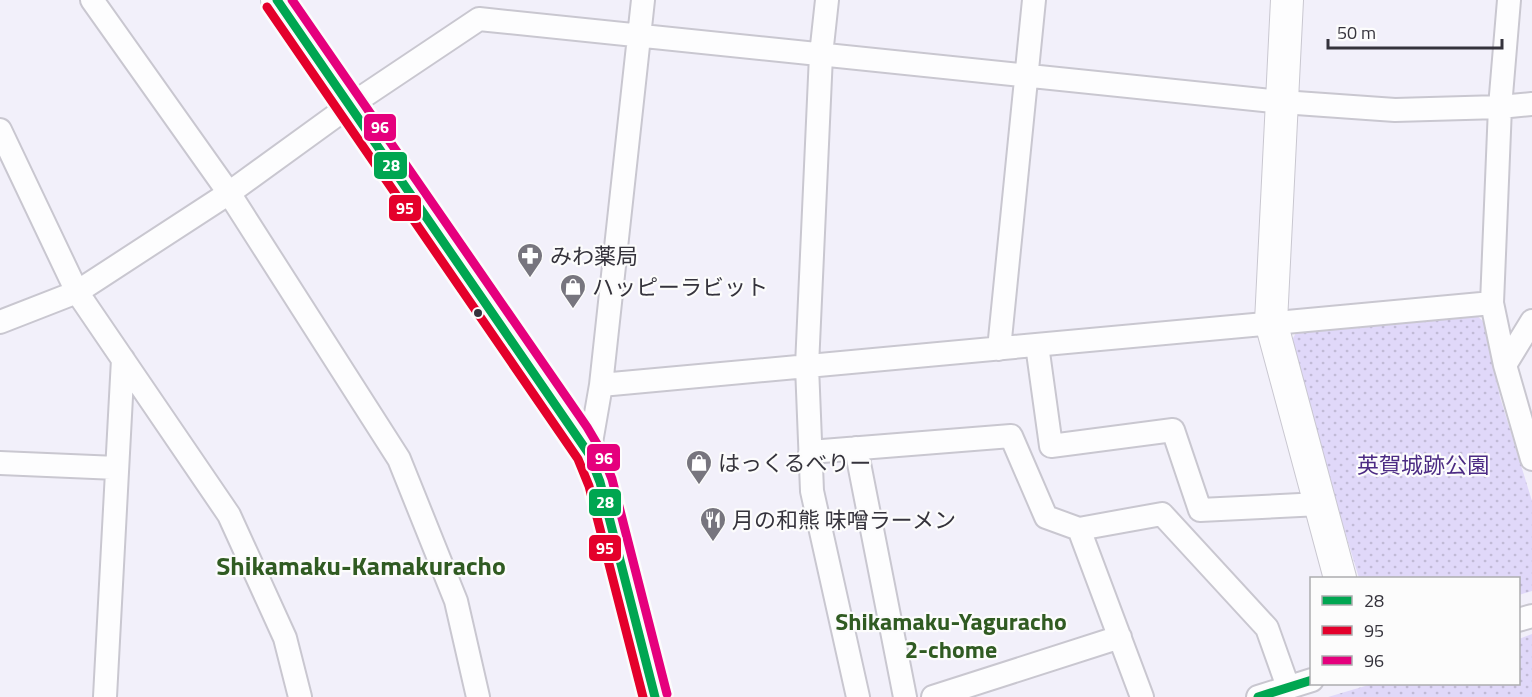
<svg xmlns="http://www.w3.org/2000/svg" width="1532" height="697" font-family="'Titillium Web','Noto Sans JP',sans-serif">
	<style>
		.park { fill: url(#park-dots) }
		.lines { fill: none; stroke-linecap: round; stroke-linejoin: round }
		.street-casing { stroke: #c9c7d0; stroke-width: 26 }
		.secondary-casing { stroke: #c9c7d0; stroke-width: 34 }
		.street { stroke: #fdfdfe; stroke-width: 22 }
		.secondary { stroke: #fdfdfe; stroke-width: 32 }
		.bus-1-casing { stroke: #fcfcfc; stroke-width: 14 }
		.bus-2-casing { stroke: #fcfcfc; stroke-width: 14 }
		.bus-3-casing { stroke: #fcfcfc; stroke-width: 14 }
		.bus-1 { stroke: #00a651; stroke-width: 9 }
		.bus-2 { stroke: #e4002b; stroke-width: 9 }
		.bus-3 { stroke: #e5007d; stroke-width: 9 }
		.bus-dot { fill: #35333c; stroke: #fcfcfc; stroke-width: 2 }
		.labels { text-anchor: middle; dominant-baseline: central; stroke-width: 4.5; stroke-linejoin: round; paint-order: stroke }
		.poi-label { font-size: 22px; fill: #35333c; stroke: #fcfcfc; text-anchor: start }
		.park-label { font-size: 22px; fill: #4c2b84; stroke: #fcfcfc }
		.neighbourhood-label { font-size: 24px; font-weight: bold; fill: #305b22; stroke: #fcfcfc }
		.quarter-label { font-size: 26px; font-weight: bold; fill: #305b22; stroke: #fcfcfc }
		.line-badge { stroke: #fcfcfc; stroke-width: 2 }
		.badge-label { font-size: 16px; text-anchor: middle; font-weight: bold; fill: #fff }
	</style>
	<defs>
		<pattern id="park-dots" width="8" height="8" patternUnits="userSpaceOnUse" patternTransform="scale(1.5)"><rect width="8" height="8" fill="#e0d8f9"/><path d="M2 2h.1M6 6h.1" fill="none" stroke="#c1bad6" stroke-width="1.8" stroke-linecap="round"/></pattern>
	</defs>
	<rect width="100%" height="100%" fill="#f2f0fa"/>
	<path class="park" d="M1475,314L1484,322L1500,397L1532,501V591L1519,595L1518,578H1359L1301,387L1292,340L1297,331Z
		M1532,634V697H1328L1372,684H1518L1519,639Z"/>
	<g class="lines">
		<defs>
			<path id="street" d="M92,0L229,193L399,459L456,601L478,697
				M827,0L821,55L807,366L812,491L858,697
				M1509,0L1500,107L1492,303L1505,365L1532,459
				M0,130L77,292L229,515L285,638L300,697
				M0,322L77,292L229,193L349,106L479,19L1282,102L1395,110L1500,107L1532,104
				M1037,345L1051,446L1173,430L1200,510L1320,504
				M999,349L1034,0
				M1505,365L1532,321
				M601,385L1492,303
				M856,448L905,697
				M810,452L1011,436L1046,517L1079,529L1142,697
				M589,454L601,385L643,0
				M0,463L117,468
				M1079,529L1162,514L1267,628L1288,687
				M1518,620L1532,616
				M105,697L123,359
				M933,697L1120,637
				M1258,697L1312,680"/>
			<path id="secondary" d="M277,0L577,434L589,454L600,482L655,697
				M1287,0L1271,322L1340,578"/>
		</defs>
		<use href="#street" class="street-casing"/>
		<use href="#secondary" class="secondary-casing"/>
		<use href="#street" class="street"/>
		<use href="#secondary" class="secondary"/>
		<defs>
			<path id="bus-1" d="M277,0L589,454L600,482L655,697
				M1258,697L1312,680"/>
			<path id="bus-2" d="M267,7L578,459L589,486L643,697"/>
			<path id="bus-3" d="M292,0L587,427L600,449L612,479L667,694"/>
		</defs>
		<use href="#bus-1" class="bus-1-casing"/>
		<use href="#bus-2" class="bus-2-casing"/>
		<use href="#bus-3" class="bus-3-casing"/>
		<use href="#bus-1" class="bus-1"/>
		<use href="#bus-2" class="bus-2"/>
		<use href="#bus-3" class="bus-3"/>
	</g>
	<defs>
		<symbol id="pharmacy-pin" viewBox="-11 -11 22 30"><path d="M0 17L-7.5 6A9.5 9.5 0 1 1 7.5 6Z" fill="#77757e" stroke="#fcfcfc"/><path d="M-2-6h4v4h4v4h-4v4h-4v-4h-4v-4h4Z" fill="#fff"/></symbol>
		<symbol id="shop-pin" viewBox="-11 -11 22 30"><path d="M0 17L-7.5 6A9.5 9.5 0 1 1 7.5 6Z" fill="#77757e" stroke="#fcfcfc"/><path d="M-5-2.5h2.3a2.7 3.5 0 0 1 5.4 0H5L5.5 6h-11ZM-1.5-2.5h3a1.5 2.3 0 0 0-3 0Z" fill="#fff"/></symbol>
		<symbol id="restaurant-pin" viewBox="-11 -11 22 30"><path d="M0 17L-7.5 6A9.5 9.5 0 1 1 7.5 6Z" fill="#77757e" stroke="#fcfcfc"/><path d="M-5-6h1v4h1v-4h1v4h1v-4h1v5L-1.5 .5V6h-2V.5L-5-1ZM5-6V6H3V1.5H1.5Q1.5-4 5-6Z" fill="#fff"/></symbol>
	</defs>
	<g fill-rule="evenodd">
		<use href="#pharmacy-pin" x="515" y="241" width="30" height="40"/>
		<use href="#shop-pin" x="558" y="272" width="30" height="40"/>
		<use href="#shop-pin" x="684" y="448" width="30" height="40"/>
		<use href="#restaurant-pin" x="698" y="505" width="30" height="40"/>
	</g>
	<circle class="bus-dot" cx="478" cy="313" r="5"/>
	<g class="labels">
		<g class="poi-label">
			<text x="550" y="256">みわ薬局</text>
			<text x="592" y="287">ハッピーラビット</text>
			<text x="718" y="463">はっくるべりー</text>
			<text x="732" y="520">月の和熊 味噌ラーメン</text>
		</g>
		<g class="park-label">
			<text x="1423" y="465">英賀城跡公園</text>
		</g>
		<g class="neighbourhood-label">
			<text x="951" y="621">Shikamaku-Yaguracho<tspan x="951" dy="28">2-chome</tspan></text>
		</g>
		<g class="quarter-label">
			<text x="361" y="565">Shikamaku-Kamakuracho</text>
		</g>
	</g>
	<g class="line-badge">
		<rect x="363" y="113" width="34" height="29" rx="6" fill="#e5007d"/>
		<rect x="373" y="151" width="35" height="29" rx="6" fill="#00a651"/>
		<rect x="388" y="194" width="34" height="28" rx="6" fill="#e4002b"/>
		<rect x="586" y="443" width="35" height="29" rx="6" fill="#e5007d"/>
		<rect x="588" y="488" width="34" height="29" rx="6" fill="#00a651"/>
		<rect x="588" y="534" width="34" height="28" rx="6" fill="#e4002b"/>
	</g>
	<g class="badge-label">
		<text x="380" y="133">96</text>
		<text x="391" y="171">28</text>
		<text x="405" y="214">95</text>
		<text x="604" y="464">96</text>
		<text x="605" y="508">28</text>
		<text x="605" y="554">95</text>
	</g>
	<rect x="1310" y="577" width="210" height="108" fill="#fcfcfc" stroke="#acacaf" stroke-width="1.5"/>
	<rect x="1322" y="596" width="30" height="9" fill="#00a651" stroke="#acacaf" stroke-width="1.5"/>
	<text x="1364" y="607" font-size="18" fill="#35333c">28</text>
	<rect x="1322" y="626" width="30" height="9" fill="#e4002b" stroke="#acacaf" stroke-width="1.5"/>
	<text x="1364" y="637" font-size="18" fill="#35333c">95</text>
	<rect x="1322" y="656" width="30" height="9" fill="#e5007d" stroke="#acacaf" stroke-width="1.5"/>
	<text x="1364" y="667" font-size="18" fill="#35333c">96</text>
	<path d="M1328 39v9h174v-9" fill="none" stroke="#35333c" stroke-width="3"/>
	<text x="1337" y="39" font-size="18" fill="#35333c" stroke="#fcfcfc" stroke-width="4.5" paint-order="stroke">50 m</text>
</svg>
